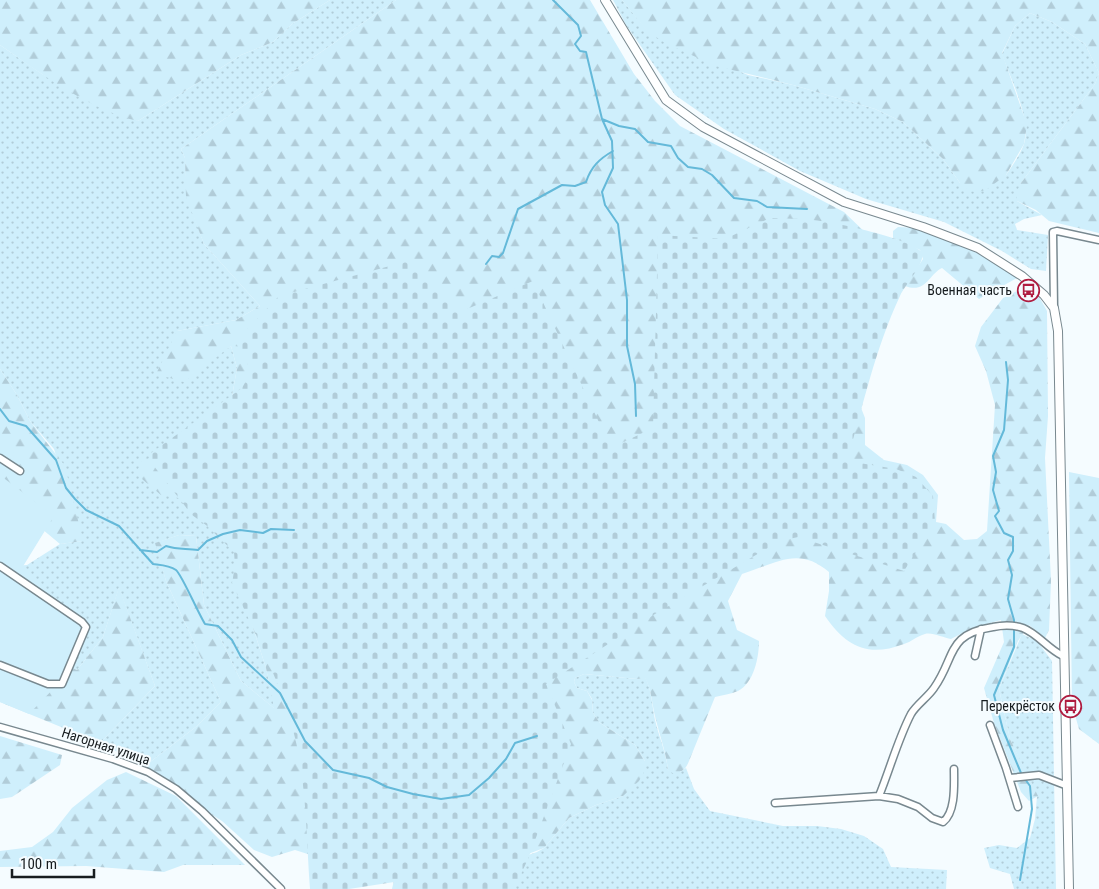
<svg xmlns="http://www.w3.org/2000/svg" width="1099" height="889" font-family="'Roboto Condensed',sans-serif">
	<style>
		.grass { fill: url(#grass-dots) }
		.forest { fill: url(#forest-firs) }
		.cemetery { fill: url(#cemetery-stones) }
		.garden { fill: #cfeffc }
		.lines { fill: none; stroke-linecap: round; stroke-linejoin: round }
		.stream { stroke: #64b9d9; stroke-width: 2 }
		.minor-casing { stroke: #78888f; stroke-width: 9 }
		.tertiary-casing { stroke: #78888f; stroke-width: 10 }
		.minor { stroke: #fff; stroke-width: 6 }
		.tertiary { stroke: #fff; stroke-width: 8 }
		.labels { text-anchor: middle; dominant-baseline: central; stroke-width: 4; stroke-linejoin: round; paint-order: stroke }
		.poi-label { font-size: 14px; fill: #171d20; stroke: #f5fcff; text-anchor: end }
		.street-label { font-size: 14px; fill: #171d20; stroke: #f5fcff }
	</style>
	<defs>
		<pattern id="grass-dots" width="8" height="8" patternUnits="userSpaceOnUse" patternTransform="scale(1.25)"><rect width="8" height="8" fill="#cfeffc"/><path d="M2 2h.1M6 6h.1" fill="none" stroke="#b1ccd8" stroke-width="1.8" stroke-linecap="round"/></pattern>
		<pattern id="forest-firs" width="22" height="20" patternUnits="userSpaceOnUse" patternTransform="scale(1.25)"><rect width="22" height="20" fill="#cfeffc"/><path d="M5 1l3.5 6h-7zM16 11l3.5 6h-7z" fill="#b1ccd8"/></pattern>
		<pattern id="cemetery-stones" width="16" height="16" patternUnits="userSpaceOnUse" patternTransform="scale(1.25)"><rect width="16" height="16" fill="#cfeffc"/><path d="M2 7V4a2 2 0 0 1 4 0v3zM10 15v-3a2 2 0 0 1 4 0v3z" fill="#b1ccd8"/></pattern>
	</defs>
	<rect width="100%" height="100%" fill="#f5fcff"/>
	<path class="grass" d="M330,0H396L181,149L185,158L187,197L204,244L260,306L236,320L177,331L215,356L231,346L237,368L230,408L225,506L246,606L266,668L275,709L241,681L204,605L196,536L179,535L156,543L166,581L221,702L197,726L145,766L100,743L155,686L119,588L103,637L77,670L46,657L0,567L27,565L60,544L82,541L54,449L30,421L17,395L0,369V45L42,74L138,121L241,55L273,42L292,24Z
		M613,0H622L648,31L748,75L793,85L875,109L903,122L943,159L960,183L1006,175C1012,166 1020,155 1024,144C1032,120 1010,78 1002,54L1015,26L1030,13L1052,22L1085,44L1099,73L1095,84L1021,183L1017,201L1042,215L1024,219L1015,224L1017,230L1048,235L1046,271L1031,269L1002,251L944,222L866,199L800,171L724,129L675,95L626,25Z
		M1022,634L1037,641L1052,661L1056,889H1014L1010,874L990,868L984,848L999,845L1017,848L1030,838L1035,819L1037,796L1010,739L999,689Z
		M584,674L637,679L645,677C652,690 652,706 655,720C659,737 666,752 668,770L680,772L686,768L694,789L710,811L783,826H817L841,829L864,836L883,849L891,867L947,870L946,889H392L395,876L496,866L537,852L544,848L569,818L596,805L623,796L645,761L635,745L600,723L593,713L592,699L587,691L577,688L574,682L575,678Z"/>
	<path class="forest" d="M0,0H330L292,24L273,42L241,55L138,121C90,110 40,73 0,45Z
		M396,0H590L634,74L655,101L680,126L844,212L870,237L856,395L865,418V445L884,460L907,465L923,475L938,495L936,522L946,524L964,540L977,539L987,531L995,405L986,371L975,346L981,327L1003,298L1017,291H1028L1038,295L1047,311L1048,416L1045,458L1051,581L1049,630L1045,638L1029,625L1018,641L999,689L1010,739L1038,796L1029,801L1021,792L994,723L984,688L1004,642L1001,620L972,628L951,639C944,638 932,632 925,634C917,636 911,642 904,644C867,658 846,646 825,616L829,591V572C798,545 775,564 742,574L728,601L737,630L759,641C759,657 754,683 738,691C731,694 722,695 715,697L689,761C686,769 682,772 674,774L668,770C666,752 660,737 656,720C652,706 652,690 645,678L637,679L584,674L575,678L574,682L577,688L587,691L592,700L593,713L600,723L635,745L645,761L644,772L639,781L623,796L596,805L569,818L544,848L496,866L314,856L295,850L272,857L254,850L222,821L189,800L145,766L197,726L221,702L166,581L155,543L179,535L196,536L204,605L241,681L274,708L266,668L246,606L264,560L225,506L161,495L136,474L142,460L198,444L230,408L237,368L231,346L184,382L156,374L177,331L236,320L260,306L204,244L186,197L185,158L181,149Z
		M622,0H1099V233L1049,221L1036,210L1017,201L1016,193L1021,183L1095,84L1099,73L1085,44L1052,22L1030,13L1015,26L1002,53L1027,125L1024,144L1006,175L986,190L978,192L969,191L960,183L943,159L903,122L875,109L793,85L716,66L667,44L648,32Z
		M898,227C941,228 982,255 1017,278L979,299L942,268C929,274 926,294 905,286L923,259L920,250L893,238V231Z
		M0,369L17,395L30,421L65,466L83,541L60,544L24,514L0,485Z
		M1069,472L1099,478V744L1079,729L1072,705Z
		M0,587L46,657L77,670L103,637L119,587L155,686L100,743L0,702Z
		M0,736L62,755L60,765L12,797L0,799Z
		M126,772L176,796L245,865H183L164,872L86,866L0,867V851L32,847L53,832L72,808L107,780Z"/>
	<path class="cemetery" d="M770,218C784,219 799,218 813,220C834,222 910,238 923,253C922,268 906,283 900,296C875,349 863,406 847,461L896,469L916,477L933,496L935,522L904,571L798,537L780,541L655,614L546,684L571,744L528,859L514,889H395L394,882L349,889H310C306,837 307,781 293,730C279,679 254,631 232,583L235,566L234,552L206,525L192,515L150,461L151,453L242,388L250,374L247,361L235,342L279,296L412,260L460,312L533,281L611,448L653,428L658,235L725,239Z"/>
	<path class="garden" d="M0,434L14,453L1,476L54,516L22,568L43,588L41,599L84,629L60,682L29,714L0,702Z"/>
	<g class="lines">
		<path class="stream" d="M553,0L578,25L581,36L575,44L580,51L586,52L602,119L612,141L613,168L602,192L605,205L618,224L627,300V346L635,384L636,416
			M602,119L619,126L635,129L648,142L671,146L678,158L688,167L702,169L712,175L734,198L757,201L767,207L807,209
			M486,264L492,256L499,257L503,253L518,209L562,185L575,186L586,182C591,167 599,159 613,151
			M1006,362L1008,380L1004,430L993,456L996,472L993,490L999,511L995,516L1004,533L1013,537V551L1008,560L1012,575L1008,599L1014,620V647L994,695L1003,730L1021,773
			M0,409L9,421L26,426L56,460L66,488L75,499L86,510L119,526L153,564C161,565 169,565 176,570C182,575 198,613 205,624L218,626L232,640L241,657L280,693L305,741L333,770L369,778L387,787L413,794L441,799L469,795L489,778L506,759L515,743L537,736
			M140,550L157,552L166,546C178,550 187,548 198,550L207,541L223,534L240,530L263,533L271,529L294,530
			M1020,880L1032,809L1030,786L1025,779"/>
		<defs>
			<path id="minor" d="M1054,308L1053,232L1057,231L1099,240
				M0,458L20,471
				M0,566L82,622L86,627L62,684H48L0,665
				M975,656L981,629
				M990,725L1006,768L1018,807
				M0,727L113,759L148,772L176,789L202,811L281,889
				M1010,778L1039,775L1065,785
				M879,796C890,769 898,739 911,714C916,705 928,697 934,688C956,657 946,634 993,627C1002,625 1014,625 1023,628C1038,634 1048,649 1063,656
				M775,803L879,796L898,799L918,807L932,818L943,822C956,812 954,784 954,769"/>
			<path id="tertiary" d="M605,0L666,100L703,127L844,202L923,227L978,248L1022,276L1044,295L1054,308L1058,331L1069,889"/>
		</defs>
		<use href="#minor" class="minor-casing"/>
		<use href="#tertiary" class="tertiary-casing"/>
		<use href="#minor" class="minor"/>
		<use href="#tertiary" class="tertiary"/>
	</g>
	<defs>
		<symbol id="bus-ring" viewBox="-11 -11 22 22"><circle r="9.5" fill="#f5fcff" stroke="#af1c40" stroke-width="1.5"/><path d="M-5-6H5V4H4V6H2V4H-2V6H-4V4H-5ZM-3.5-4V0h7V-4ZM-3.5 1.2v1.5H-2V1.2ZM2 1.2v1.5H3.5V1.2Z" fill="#af1c40"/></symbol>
	</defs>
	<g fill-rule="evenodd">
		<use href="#bus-ring" x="1016" y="278" width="25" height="25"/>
		<use href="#bus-ring" x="1058" y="694" width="25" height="25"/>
	</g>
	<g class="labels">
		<g class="poi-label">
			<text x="1012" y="290">Военная часть</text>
			<text x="1055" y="706">Перекрёсток</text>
		</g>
		<g class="street-label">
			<text transform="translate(106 746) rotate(18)">Нагорная улица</text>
		</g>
	</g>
	<path d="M12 869v8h82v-8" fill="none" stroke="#171d20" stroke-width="2.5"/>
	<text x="20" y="869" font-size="15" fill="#171d20" stroke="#f5fcff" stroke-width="4" paint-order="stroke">100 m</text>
</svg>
